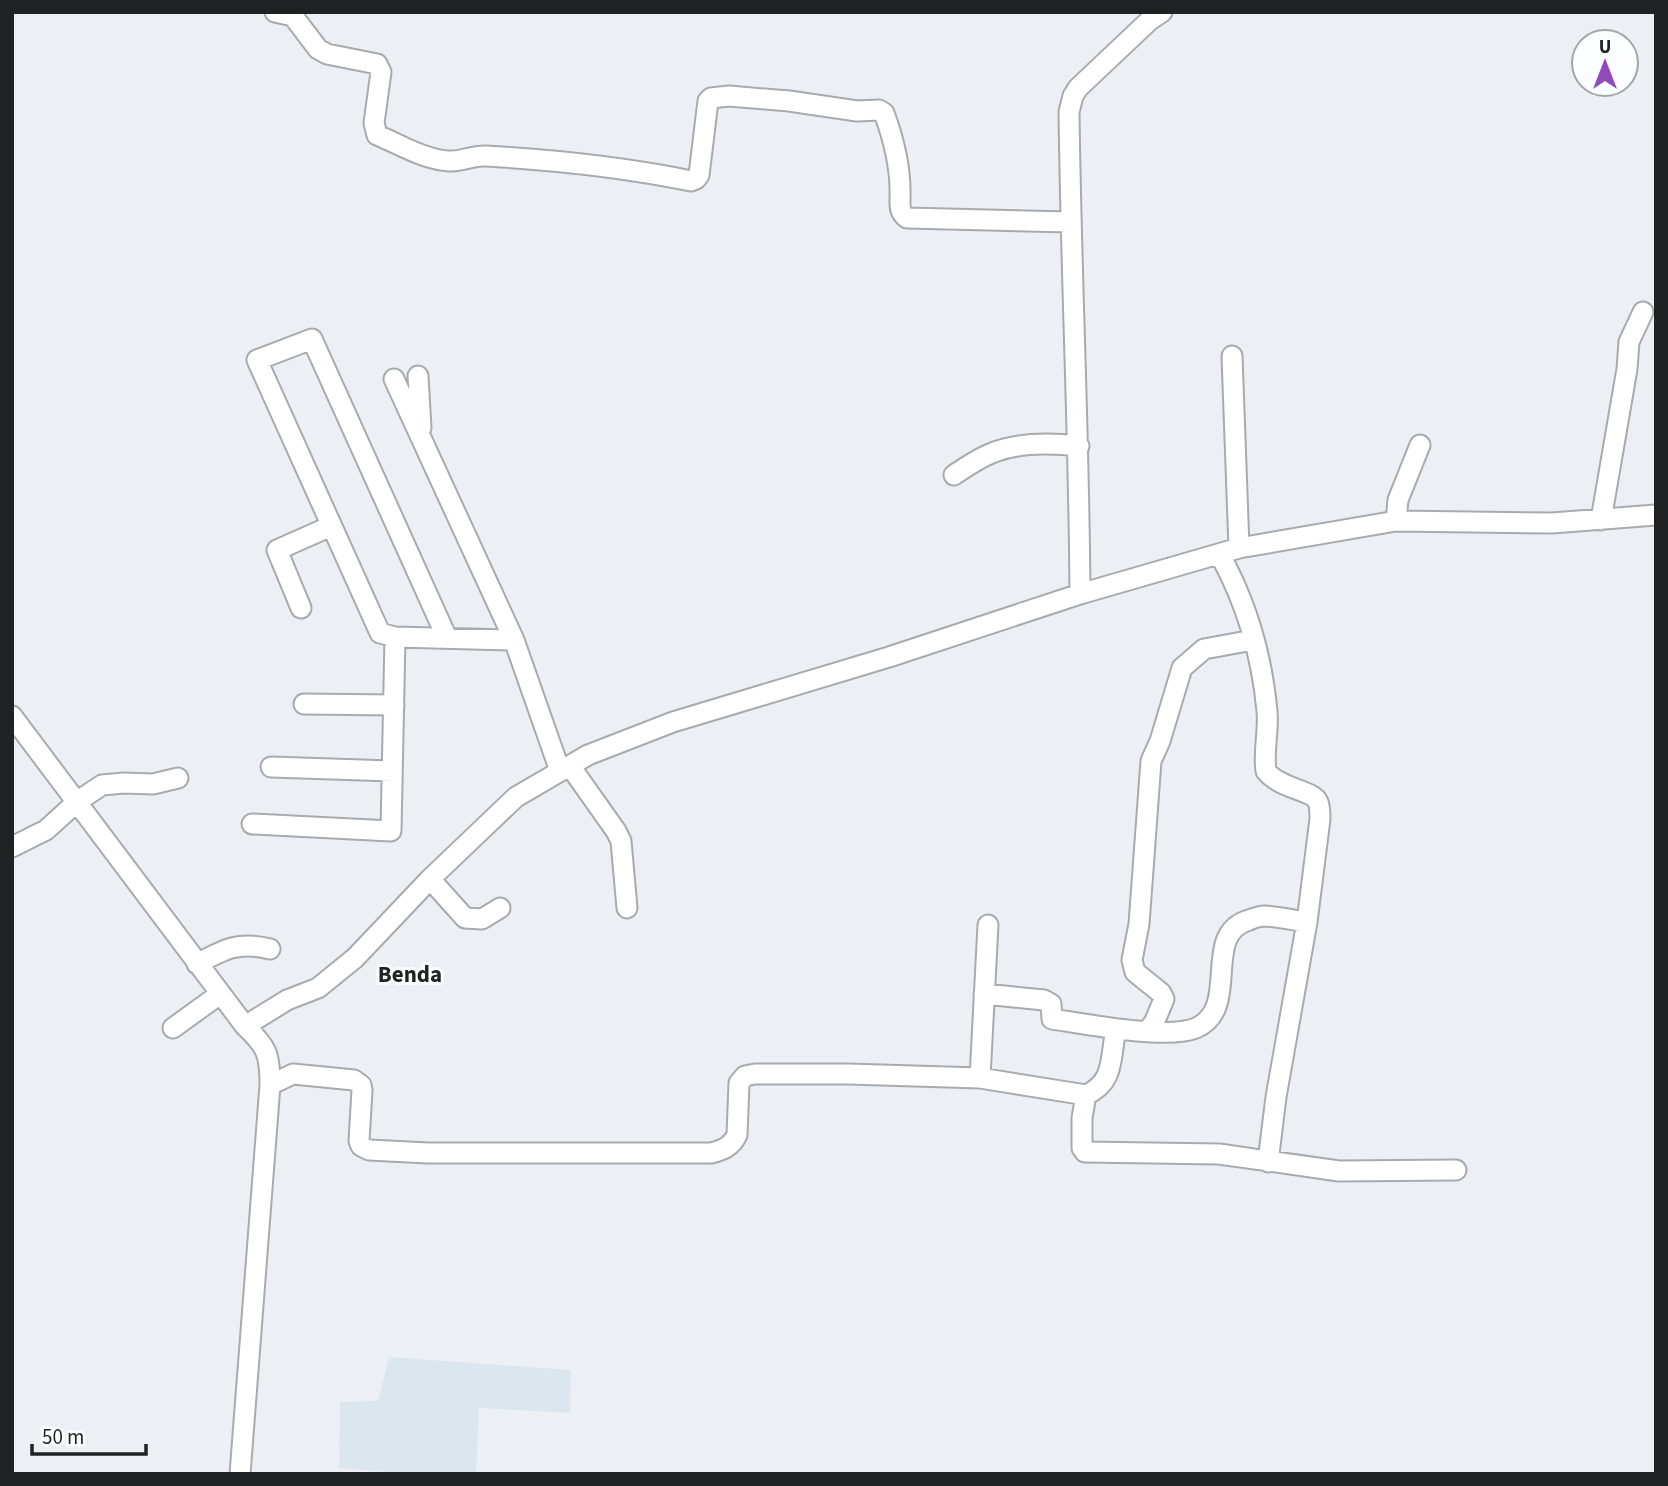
<svg xmlns="http://www.w3.org/2000/svg" width="1668" height="1486" font-family="'Source Sans 3',sans-serif">
	<style>
		.built { fill: #dce6ef }
		.lines { fill: none; stroke-linecap: round; stroke-linejoin: round }
		.minor-casing { stroke: #a6abae; stroke-width: 23 }
		.minor { stroke: #fff; stroke-width: 19 }
		.labels { text-anchor: middle; dominant-baseline: central; stroke-width: 6; stroke-linejoin: round; paint-order: stroke }
		.quarter-label { font-size: 23px; font-weight: bold; fill: #1f2122; stroke: #fbfdfe }
	</style>
	<rect width="100%" height="100%" fill="#ecf0f4"/>
	<path class="built" d="M389,1357L571,1370L570,1413L479,1408L476,1474H410L339,1468L340,1402L378,1401Z"/>
	<g class="lines">
		<defs>
			<path id="minor" d="M275,12L293,16L318,49L327,54L377,64L381,72L374,123L377,135C399,144 425,160 449,161C461,162 473,155 486,156C555,160 623,167 691,181L696,179L699,175L708,101L711,98L729,96L789,101L857,111L879,110L884,113C894,140 901,168 900,197C900,206 899,212 907,218L1070,222
				M1232,356L1239,548
				M418,376L421,428
				M394,379L514,640L560,771
				M954,475C966,467 979,458 992,453C1018,442 1051,443 1079,446
				M1601,520L1627,369L1629,342L1643,312
				M1396,521L1398,500L1420,445
				M1080,594C1079,433 1071,273 1069,112L1073,96L1078,88L1150,20L1162,12
				M301,608L277,550L331,526
				M447,638L312,339L257,360L380,633L395,637L514,640
				M304,704L394,705
				M12,716L245,1026
				M570,766L616,831L621,841L627,908
				M271,767L392,771
				M252,824L391,831L395,637
				M12,847L46,830L78,801L102,785L124,783L153,784L178,778
				M430,879L465,918L482,919L500,908
				M197,964C224,949 239,941 270,949
				M984,994L1044,1000L1051,1004L1052,1019C1085,1024 1168,1040 1196,1028C1242,1008 1200,934 1249,920C1254,918 1259,916 1265,916C1279,917 1293,920 1307,922L1320,819C1320,814 1320,807 1318,802C1313,790 1280,789 1266,771C1263,751 1269,731 1267,711C1262,657 1246,602 1220,555
				M173,1028L220,994
				M1116,1029C1110,1058 1115,1082 1086,1095L1082,1118V1148L1085,1152L1219,1154L1339,1171L1456,1170
				M1148,1030L1154,1023L1164,999L1161,993L1135,972L1132,960L1139,924L1151,761L1160,741L1182,668L1204,649L1253,640
				M980,1078L988,925
				M270,1085L293,1074L354,1080L361,1085L362,1090L359,1141L361,1146L369,1150L428,1153H711C723,1150 731,1147 737,1135L739,1083L745,1076L755,1074H848L980,1078L1086,1095
				M1268,1162L1276,1097L1307,922
				M240,1474L270,1085C270,1054 267,1047 245,1026L287,1000L318,988L355,958L430,879L516,797L588,755L673,722L889,657L1080,594L1239,548L1396,521L1552,523L1656,515"/>
		</defs>
		<use href="#minor" class="minor-casing"/>
		<use href="#minor" class="minor"/>
	</g>
	<g class="labels">
		<g class="quarter-label">
			<text x="410" y="974">Benda</text>
		</g>
	</g>
	<rect width="1668" height="1486" fill="none" stroke="#1f2122" stroke-width="28"/>
	<g transform="translate(1605 63)"><circle r="33" fill="#fbfdfe" stroke="#a3a5a6" stroke-width="2"/>
	<path d="M0-5L12 26L0 18L-12 26Z" fill="#9249bc"/>
	<text y="-10" font-size="19" font-weight="bold" text-anchor="middle" fill="#1f2122">U</text>
	</g>
	<path d="M32 1444v10h114v-10" fill="none" stroke="#1f2122" stroke-width="3.5"/>
	<text x="42" y="1444" font-size="21" fill="#1f2122" stroke="#fbfdfe" stroke-width="5" paint-order="stroke">50 m</text>
</svg>
